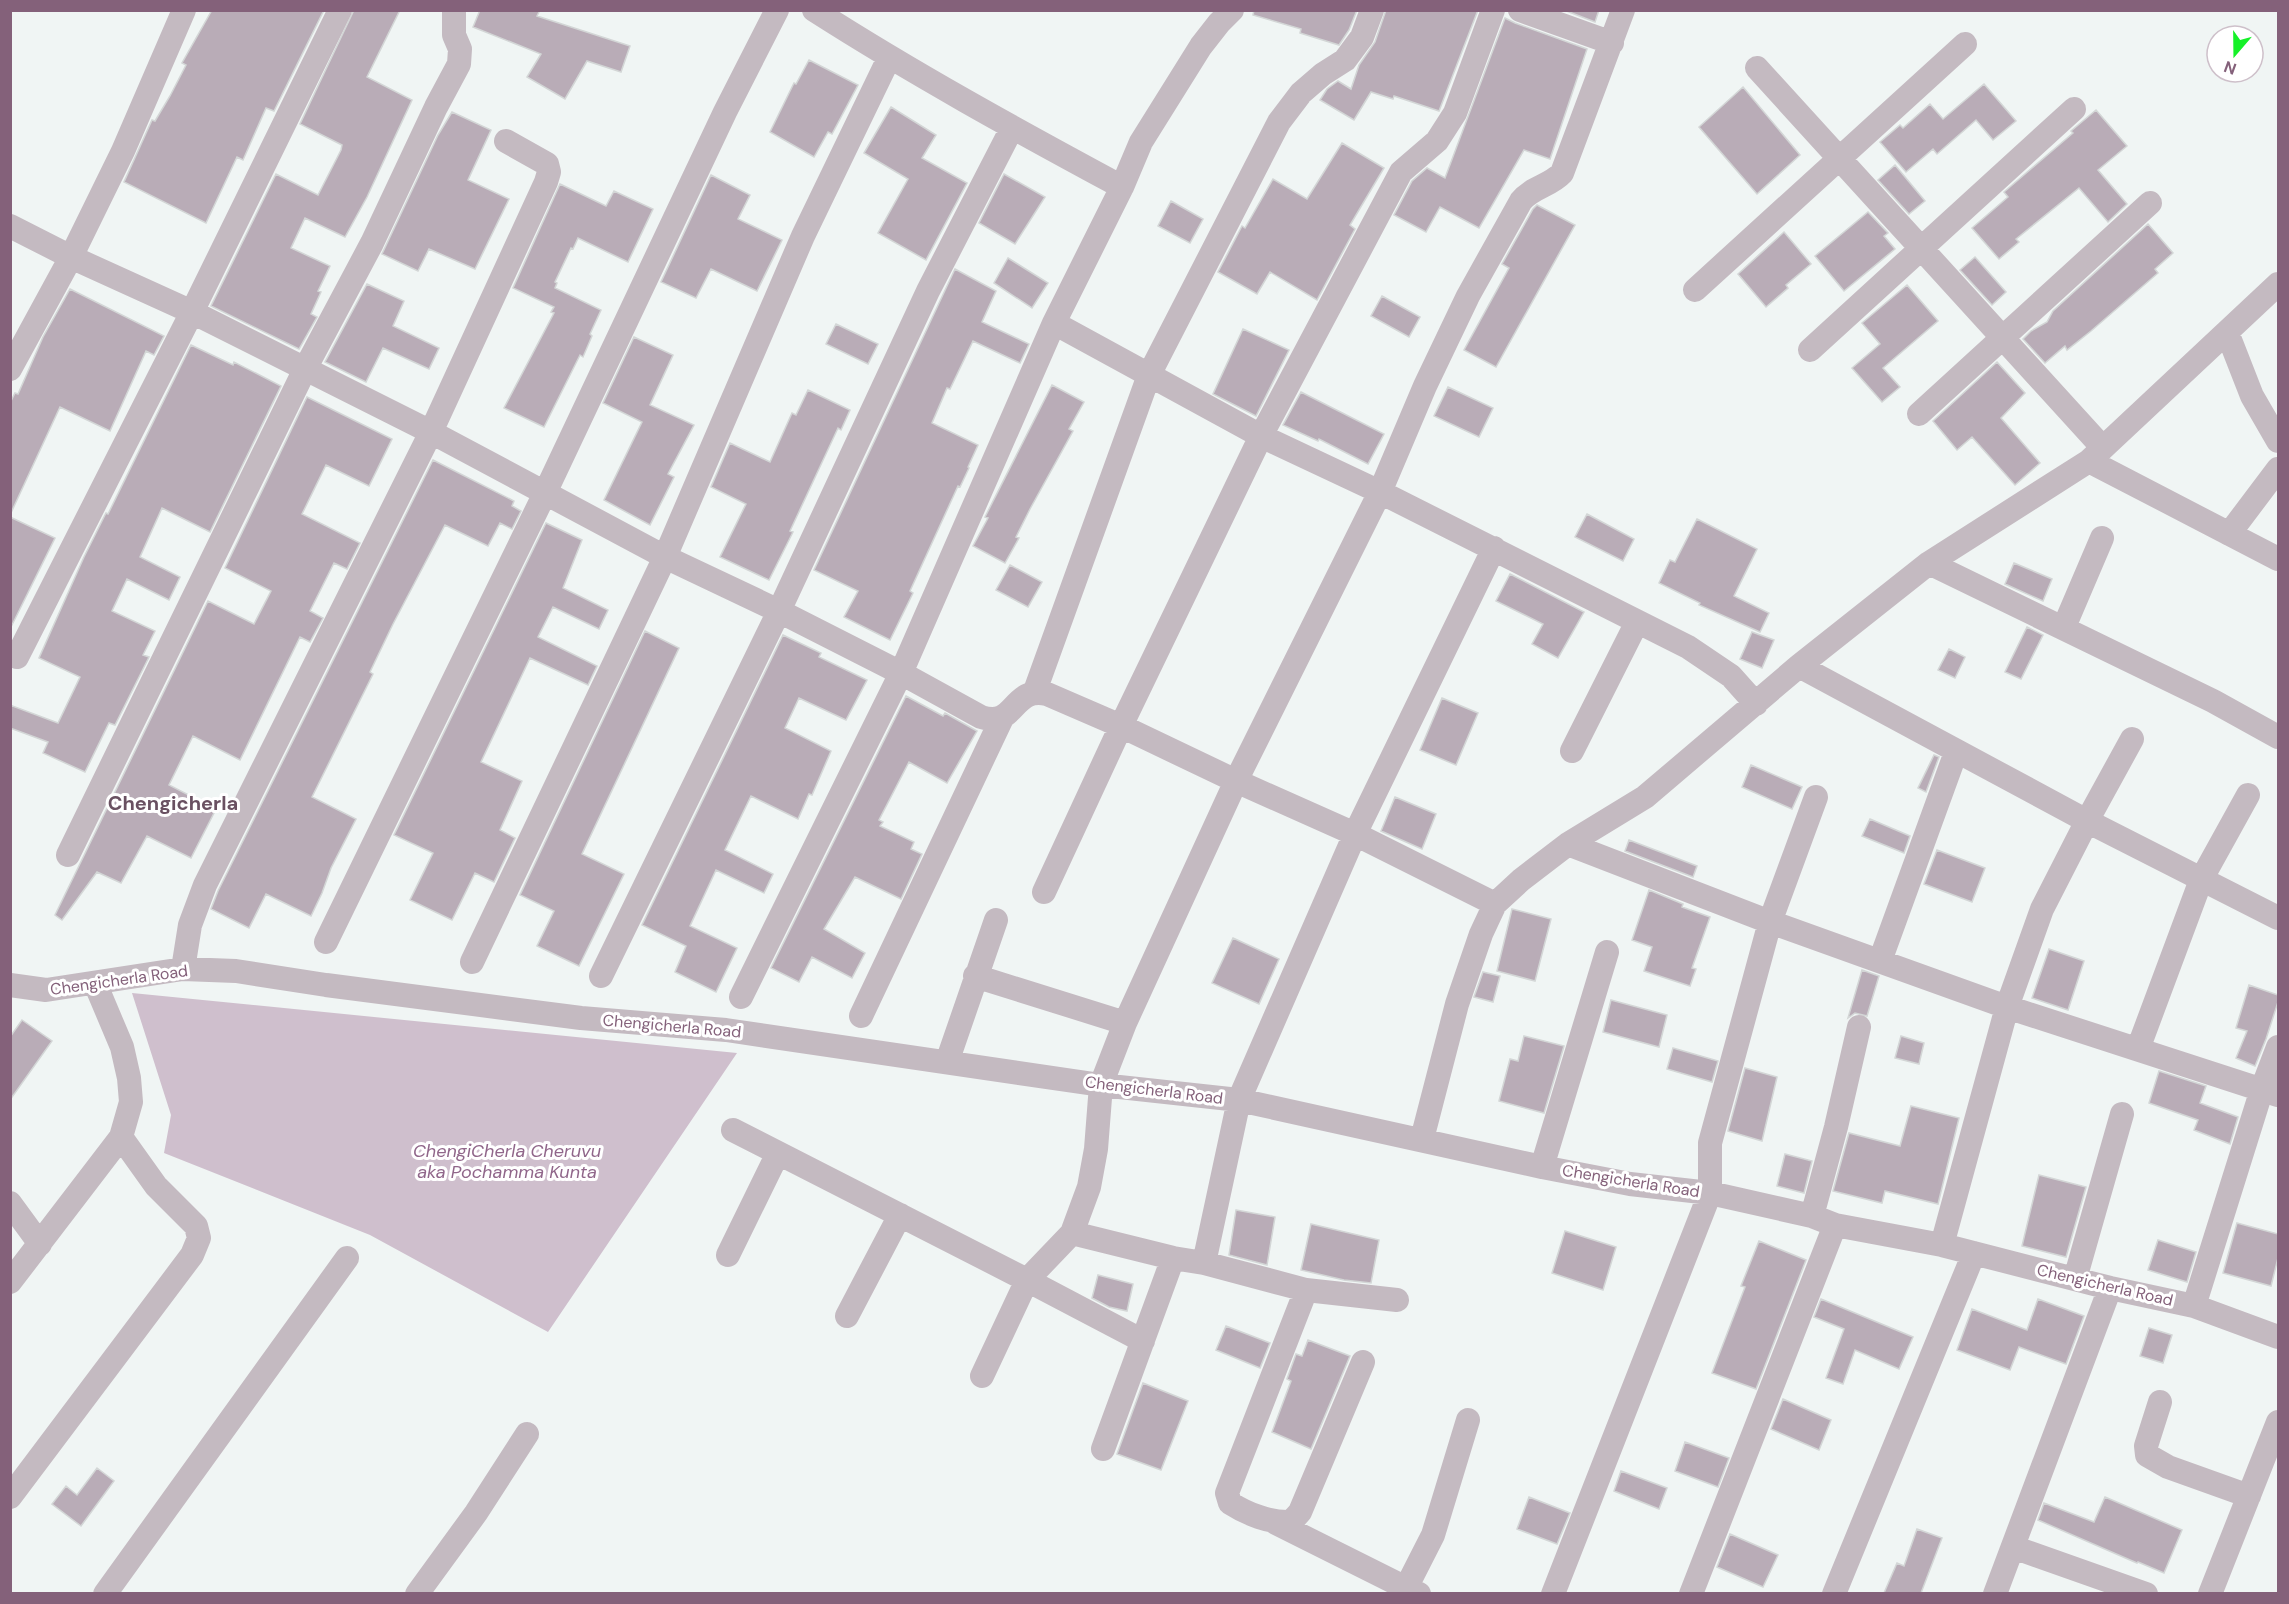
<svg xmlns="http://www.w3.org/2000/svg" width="2289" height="1604" font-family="'DM Sans',sans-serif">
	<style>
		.water { fill: #cfbfcd }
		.building { fill: #b9acb7; stroke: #d3d6d6; stroke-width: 1.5 }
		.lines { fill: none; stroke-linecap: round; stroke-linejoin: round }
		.minor { stroke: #c4bac1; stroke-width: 24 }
		.labels { text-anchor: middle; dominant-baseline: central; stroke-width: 6; stroke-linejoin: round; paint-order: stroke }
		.street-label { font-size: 16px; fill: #84617a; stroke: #fff }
		.water-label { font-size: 18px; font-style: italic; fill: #90668a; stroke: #fff }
		.quarter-label { font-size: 20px; font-weight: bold; fill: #695061; stroke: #fff }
	</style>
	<rect width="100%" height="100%" fill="#f0f5f4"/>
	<path class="water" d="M132,993L737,1053L548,1332L370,1235L164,1153L171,1115Z"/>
	<path class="building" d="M212,10H324L274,111L266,108L243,160L237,157L206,223L124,182L152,120L155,121L170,96L186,65L182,63Z
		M354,10H400L367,77L412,100L367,197L345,237L305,218L291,248L330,266L318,291L321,292L311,314L317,317L299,349L211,306L276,174L318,195L341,150L342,145L300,124Z
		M480,10H540L537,16L630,46L621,72L587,61L565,99L527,77L541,54L473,27Z
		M1254,10H1357L1349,30L1339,45L1300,33L1301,29L1253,15Z
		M1386,10H1478L1439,111L1394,96L1393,99L1371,92L1354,120L1320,100L1327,89L1338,81L1351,89L1359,65L1375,42Z
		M1564,10H1599L1595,22Z
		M1505,18L1515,23L1587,49L1550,159L1524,150L1479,228L1440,207L1426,232L1394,215L1412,181L1427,168L1445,178Z
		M809,60L858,85L832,134L828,132L814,157L770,132L794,83L796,84Z
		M1984,84L2016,121L1993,140L1976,120L1937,154L1933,149L1906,172L1880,142L1900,125L1903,128L1930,104L1943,119Z
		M1743,87L1800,155L1757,194L1699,127Z
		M891,107L936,135L922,158L967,183L926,260L878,233L908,179L864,153Z
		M2096,110L2127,146L2098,170L2127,204L2108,222L2079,188L2016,239L2019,242L1999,259L1972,228L2008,197L2004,192L2073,133L2071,131Z
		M452,112L491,130L468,180L509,199L475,269L429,249L418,271L382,254L438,135Z
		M1342,143L1384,168L1350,225L1355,229L1317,300L1270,272L1257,294L1218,272L1242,226L1245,228L1273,179L1307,199Z
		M1895,165L1925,201L1909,214L1878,180Z
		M1004,174L1045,197L1015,244L979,223Z
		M711,175L750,195L738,219L782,240L757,291L711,269L696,298L661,282Z
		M560,184L606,206L614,191L653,209L628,262L578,238L573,249L571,248L555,282L557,283L555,288L601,310L590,334L592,336L583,357L580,355L544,427L504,408L554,313L551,312L554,307L513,288Z
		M1171,201L1203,219L1190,243L1158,226Z
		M1537,205L1575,225L1496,367L1464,350L1509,268L1502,264L1533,209Z
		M1868,212L1888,233L1884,236L1895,249L1844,291L1815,256Z
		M2148,224L2173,253L2155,269L2158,273L2091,331L2067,350L2065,346L2045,363L2023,339L2031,331L2047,322L2053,311Z
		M1784,232L1811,264L1786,285L1788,288L1766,307L1738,274Z
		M1975,257L2006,292L1992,305L1960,270Z
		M1008,258L1048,283L1032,308L994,283Z
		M955,269L996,291L982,322L1029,344L1020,363L973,341L950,389L947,388L932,423L978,445L968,467L969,468L960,487L958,486L910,591L913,593L890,640L844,617L858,591L814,570Z
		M367,284L404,301L393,326L439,348L429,369L383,348L366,382L325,362Z
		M1907,285L1938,321L1883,368L1900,387L1882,402L1852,368L1880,344L1862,323Z
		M70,289L164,336L154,355L146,351L110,431L60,407L10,515V403L15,393L18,394L43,337Z
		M1382,296L1420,317L1409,337L1371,316Z
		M836,324L878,344L868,364L826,344Z
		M1243,329L1289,350L1256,416L1213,394Z
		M634,337L673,355L650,405L694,425L668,474L674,477L650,525L604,500L642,422L603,403Z
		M191,345L233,365L234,362L281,386L210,532L162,508L140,557L180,577L169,600L127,579L112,611L155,631L143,655L149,657L115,725L109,723L85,772L43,753L48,742L10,728V705L58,723L80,677L39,658L84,557L106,513L108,514Z
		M1997,362L2025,393L2001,418L2040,463L2015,485L1972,437L1957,450L1933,421Z
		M1052,385L1084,402L1069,429L1073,431L1030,509L1016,537L1019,538L1005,563L973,546L988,518L985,517Z
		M1448,387L1493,408L1479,437L1434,416Z
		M808,390L850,410L841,430L838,428L790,531L793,532L769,580L720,557L746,504L711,487L730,443L770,462L792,413L796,415Z
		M1301,392L1384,434L1368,464L1319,439L1318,441L1283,425Z
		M307,397L392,439L369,486L326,465L302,514L360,543L347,569L334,563L310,611L323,618L310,642L300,637L240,760L193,736L169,785L216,809L191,858L147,836L121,883L97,872L62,920L55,915L208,601L254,624L271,591L225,568Z
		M433,460L514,501L512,506L521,511L512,529L500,523L488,546L445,525L393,624L370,672L373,674L312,797L356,819L331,868L322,893L311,916L266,894L249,928L211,909L218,891Z
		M1587,514L1634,539L1623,561L1575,537Z
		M10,517L55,538L10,629Z
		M1697,519L1757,549L1734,596L1769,613L1760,632L1699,605L1700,603L1659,583L1670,560L1675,562Z
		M546,523L582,540L563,588L608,610L599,629L553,607L538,637L597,666L588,685L530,658L481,762L522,781L500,830L515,838L494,882L475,873L452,920L410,900L433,853L394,835Z
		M2014,563L2052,579L2043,601L2005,584Z
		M1010,565L1042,582L1028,607L996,590Z
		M1510,574L1584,612L1558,658L1532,644L1543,624L1496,601Z
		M2027,627L2043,635L2021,679L2005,672Z
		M645,631L679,648L582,854L624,874L579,966L537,946L554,911L520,895Z
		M1752,632L1774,640L1762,668L1740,659Z
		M783,635L821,653L819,657L867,680L846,720L799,698L785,728L831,751L812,795L809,794L798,819L751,796L725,850L773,874L764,893L716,870L690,926L737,948L716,992L675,972L686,946L642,925Z
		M1949,649L1965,657L1955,678L1938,670Z
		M906,696L943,716L945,713L977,731L947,783L909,762L879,820L883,822L880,826L914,842L911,849L922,854L901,899L855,877L824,929L865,953L852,978L812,957L799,982L771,968Z
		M1442,698L1478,713L1456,765L1420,750Z
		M1934,755L1939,757L1926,792L1918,788Z
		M1751,765L1802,787L1792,809L1742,787Z
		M1395,797L1436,814L1422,849L1381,831Z
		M1870,819L1910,836L1904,853L1862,836Z
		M1629,840L1697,866L1693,877L1625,851Z
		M1937,850L1985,868L1972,902L1924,884Z
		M1649,890L1683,904L1682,907L1710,917L1692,968L1696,969L1690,986L1644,971L1652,947L1632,940Z
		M1512,909L1551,919L1535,981L1497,971Z
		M1233,938L1279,959L1259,1004L1212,983Z
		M2049,949L2084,961L2068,1010L2032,998Z
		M1862,970L1879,976L1867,1016L1855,1013L1848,1018Z
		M1483,972L1500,976L1493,1002L1474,997Z
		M2249,985L2278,995V1002L2266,1039L2255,1066L2236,1058L2247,1031L2236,1028Z
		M1611,1000L1667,1015L1659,1047L1603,1032Z
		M22,1020L52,1041L10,1100V1037Z
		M1524,1036L1564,1046L1544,1113L1499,1101L1510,1059L1518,1061Z
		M1901,1036L1924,1043L1919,1064L1895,1058Z
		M1673,1048L1718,1061L1712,1082L1667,1069Z
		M1745,1068L1777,1077L1762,1141L1728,1131Z
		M2159,1071L2206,1086L2200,1103L2238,1117L2230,1144L2194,1130L2198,1120L2149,1103Z
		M1911,1106L1959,1118L1938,1204L1885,1191L1882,1203L1833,1191L1849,1133L1900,1146Z
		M1785,1154L1812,1161L1804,1193L1777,1186Z
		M2039,1175L2086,1187L2066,1257L2022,1246Z
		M1236,1210L1275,1217L1267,1265L1229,1255Z
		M2237,1223L2278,1234V1258L2271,1286L2223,1273Z
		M1311,1224L1379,1240L1371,1283L1344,1280L1301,1270Z
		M1565,1231L1616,1247L1603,1290L1552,1273Z
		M2158,1240L2196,1252L2187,1282L2148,1270Z
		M1759,1241L1806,1260L1756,1389L1712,1373L1745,1287L1741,1286Z
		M1098,1275L1133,1284L1127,1311L1109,1307L1092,1298Z
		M1821,1299L1913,1337L1899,1369L1855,1350L1843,1384L1826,1378L1844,1329L1814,1317Z
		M2038,1299L2084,1316L2066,1364L2019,1347L2010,1370L1957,1350L1972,1309L2027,1330Z
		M1226,1326L1270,1343L1260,1368L1216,1350Z
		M2149,1328L2172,1335L2163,1363L2140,1356Z
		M1308,1340L1350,1356L1311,1449L1272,1432L1291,1381L1287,1379L1296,1354L1302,1356Z
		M1143,1383L1188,1401L1161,1470L1117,1454Z
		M1783,1399L1831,1420L1819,1450L1771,1429Z
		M1685,1442L1729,1458L1718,1487L1675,1471Z
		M97,1468L114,1481L81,1526L52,1504L66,1486L77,1495Z
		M1621,1471L1667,1488L1659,1509L1614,1491Z
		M1529,1497L1570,1513L1557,1544L1517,1529Z
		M2105,1497L2182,1530L2164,1573L2138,1562L2137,1563L2038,1520L2044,1503L2094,1522Z
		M1917,1529L1942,1538L1921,1593H1884L1897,1563L1904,1566Z
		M1730,1534L1778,1555L1763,1587L1717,1567Z"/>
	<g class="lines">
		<path class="minor" d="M814,10C914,74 1018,131 1122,187
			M1520,10L1612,43
			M1757,68L2103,448
			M10,226L71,257L192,312L431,432L665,557L779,611L901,673L981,717C1016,729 1011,686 1047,694L1121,726L1236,781L1355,834L1495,904
			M1695,290L1965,44
			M1054,323L1261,436L1380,492L1688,647L1731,676L1756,704
			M2227,332L2252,396L2278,441
			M1810,350L2074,109
			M10,369L71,257L123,151L184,10
			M1919,414L2150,203
			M2089,461L2278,559
			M2229,534L2278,469
			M1929,563L2213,701L2278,737
			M2064,627L2102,538
			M17,657L192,312L340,10
			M1799,666L2087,821L2278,918
			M1035,691L1149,375L1279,122L1301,93L1323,74L1345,60L1362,37L1372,10
			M1572,751L1637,622
			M1568,844L1770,922L2007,1007L2278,1095
			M68,855L305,369L372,243L436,107L459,64L460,49L454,35V10
			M1044,892L1121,726L1261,436L1401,172L1437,141L1455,113L1493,10
			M326,942L545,493L725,112L777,10
			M1880,961L1956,752
			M472,962L665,557L803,236L889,58
			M183,969L190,925L205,885L431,432L546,182L549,172L547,164L506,141
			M601,976L779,611L928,291L1012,128
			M975,976L1125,1023
			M10,985L46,990L183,969L236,971L326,985L581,1018L726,1030L1101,1085L1239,1100L1542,1167L1630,1184L1710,1193L1812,1216L1835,1225L1942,1245L2110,1288L2194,1306L2278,1337
			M741,997L901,673L1054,323L1122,187L1141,142L1201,46L1219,23L1232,10
			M861,1016L1002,718
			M2138,1049L2201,880L2248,795
			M947,1062L996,920
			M733,1130L1027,1280L1143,1341
			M1422,1139L1457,1004L1481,934L1495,904L1521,880L1568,844L1645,797L1799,666L1929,563L2089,461L2278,284
			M1542,1167L1607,952
			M10,1203L40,1244
			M1812,1216L1836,1127L1859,1027
			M1072,1233L1173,1258L1204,1263L1306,1290L1397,1300
			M1942,1245L2007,1007L2042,909L2087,821L2132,739
			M728,1255L778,1153
			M1204,1263L1239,1100L1355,834L1494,548
			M2075,1279L2122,1114
			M10,1282L121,1137L131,1102L129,1078L122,1047L95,983
			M1306,1290L1227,1493L1230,1503C1247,1514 1270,1523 1291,1522L1300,1512L1363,1362
			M2194,1306L2262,1089L2278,1047
			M847,1316L900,1215
			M982,1376L1027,1280L1072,1233L1089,1187L1096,1149L1101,1085L1125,1023L1236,781L1380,492L1425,386L1468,296L1521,201C1532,187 1550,186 1562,173L1623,10
			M2160,1402L2146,1446L2147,1455L2168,1467L2249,1496
			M1103,1449L1173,1258
			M10,1497L192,1255L199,1238L196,1226L156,1186L121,1137
			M1276,1523L1406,1588
			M2013,1547L2146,1594
			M105,1594L347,1258
			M417,1594L476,1513L527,1434
			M1419,1594L1406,1588L1433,1535L1468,1420
			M1553,1594L1710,1193V1143L1770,922L1816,797
			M1691,1594L1835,1225
			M1834,1594L1974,1253
			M1995,1594L2110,1288
			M2210,1594L2278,1422"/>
	</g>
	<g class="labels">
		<g class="street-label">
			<text transform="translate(119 980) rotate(-8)">Chengicherla Road</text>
			<text transform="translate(672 1026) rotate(5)">Chengicherla Road</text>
			<text transform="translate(1154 1090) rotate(7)">Chengicherla Road</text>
			<text transform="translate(1631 1181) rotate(9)">Chengicherla Road</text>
			<text transform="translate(2105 1285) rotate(13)">Chengicherla Road</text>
		</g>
		<g class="water-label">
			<text x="507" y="1151">ChengiCherla Cheruvu<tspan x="507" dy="21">aka Pochamma Kunta</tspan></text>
		</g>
		<g class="quarter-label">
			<text x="173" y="803">Chengicherla</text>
		</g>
	</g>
	<rect width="2289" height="1604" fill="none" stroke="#84617a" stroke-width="24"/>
	<g transform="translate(2235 54) rotate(200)"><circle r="28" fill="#ffffff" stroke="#cec0ca" stroke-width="1.5"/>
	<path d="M0-4.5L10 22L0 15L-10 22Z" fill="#15f128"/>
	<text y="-9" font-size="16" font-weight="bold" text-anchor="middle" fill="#84617a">N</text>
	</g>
</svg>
